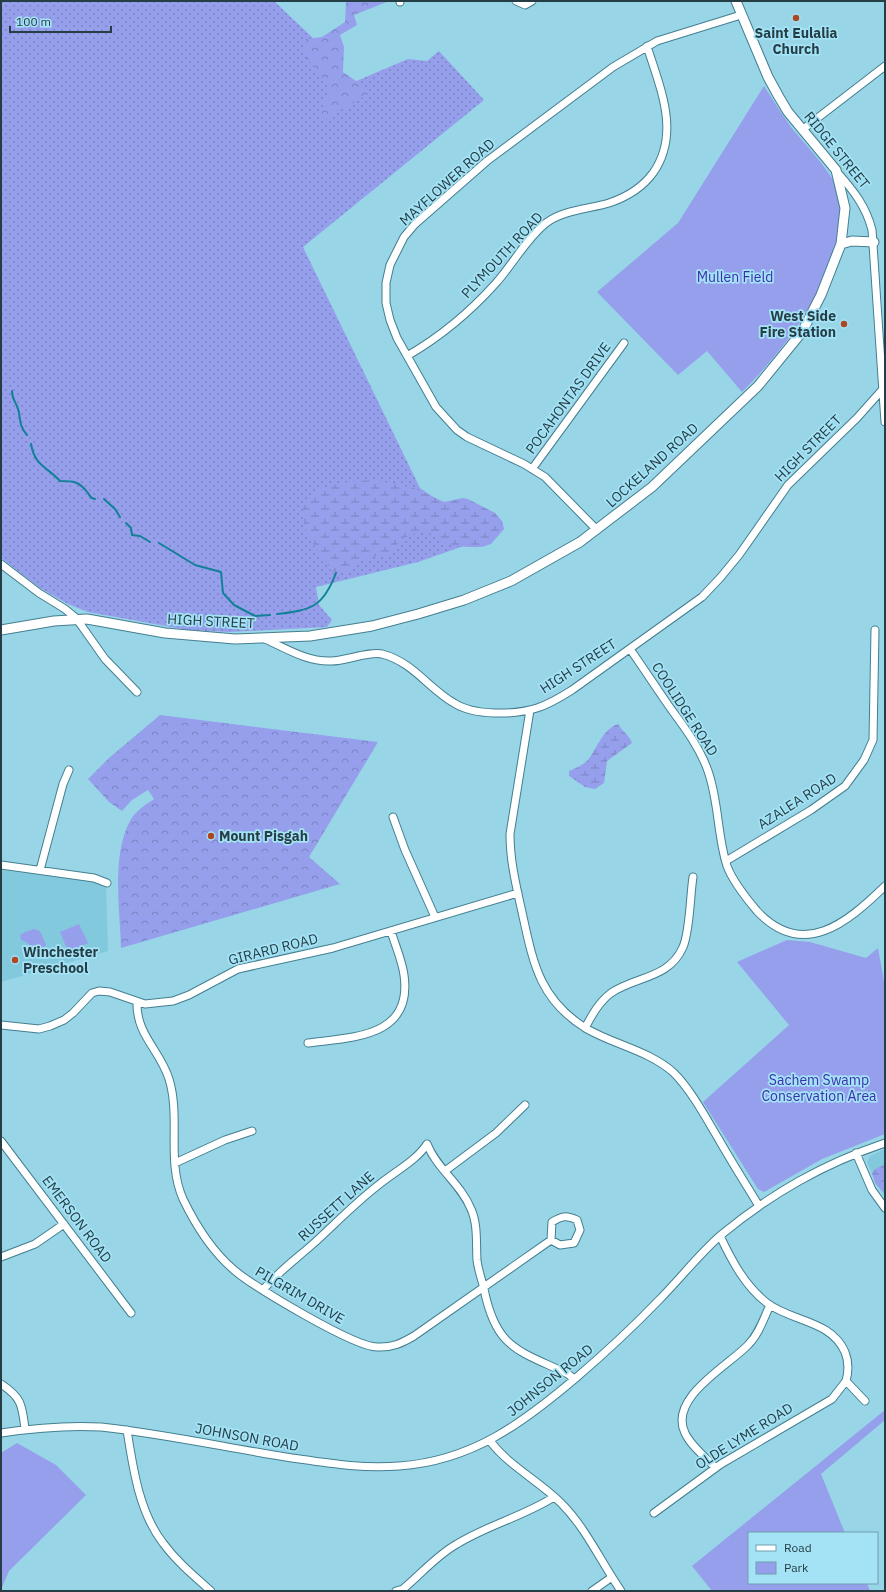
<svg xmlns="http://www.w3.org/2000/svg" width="886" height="1592" font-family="'IBM Plex Sans',sans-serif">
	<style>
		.built { fill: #83c9de }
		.grass { fill: url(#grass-dots) }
		.forest { fill: url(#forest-crowns) }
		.wetland { fill: url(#wetland-marsh) }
		.green { fill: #969fec }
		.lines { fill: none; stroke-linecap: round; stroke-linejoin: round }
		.stream { stroke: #128098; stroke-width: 2 }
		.minor-casing { stroke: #437f90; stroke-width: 9 }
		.major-casing { stroke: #437f90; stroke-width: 11 }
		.minor { stroke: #fff; stroke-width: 7 }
		.major { stroke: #fff; stroke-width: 9 }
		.poi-dot { fill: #ad4623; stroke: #a4e2f5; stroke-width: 1.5 }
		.labels { text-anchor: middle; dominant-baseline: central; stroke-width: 3.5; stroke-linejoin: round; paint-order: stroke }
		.poi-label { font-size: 14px; font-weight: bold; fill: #253e46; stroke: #a4e2f5; text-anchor: start }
		.street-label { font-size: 14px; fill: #253e46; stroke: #a4e2f5 }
		.park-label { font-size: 14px; fill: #3b2fad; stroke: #a4e2f5 }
	</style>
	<defs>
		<pattern id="grass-dots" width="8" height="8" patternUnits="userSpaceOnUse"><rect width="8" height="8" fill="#969fec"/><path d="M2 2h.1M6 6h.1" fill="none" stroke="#7a83c1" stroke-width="1.8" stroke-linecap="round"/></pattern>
		<pattern id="forest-crowns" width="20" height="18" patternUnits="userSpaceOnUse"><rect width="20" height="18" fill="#969fec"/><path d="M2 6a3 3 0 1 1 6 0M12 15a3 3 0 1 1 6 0" fill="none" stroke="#7a83c1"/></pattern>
		<pattern id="wetland-marsh" width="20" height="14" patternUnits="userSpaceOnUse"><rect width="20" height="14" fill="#969fec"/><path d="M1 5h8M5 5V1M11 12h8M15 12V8" fill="none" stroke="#7a83c1"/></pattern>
	</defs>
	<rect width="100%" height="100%" fill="#98d5e7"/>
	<path class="built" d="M1,870L103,883L106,887L108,951L1,982Z
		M885,1149V1197L876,1183L867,1162L870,1156Z"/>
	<path class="grass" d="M1,1H274L316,41L347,85L408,59L427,61L439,51L484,100L303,247L420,488L464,518L475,542L418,562L316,587L319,605L332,620L327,627L229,632L188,630L88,612L68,604L40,588L1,558Z"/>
	<path class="forest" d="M346,1H389L354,15L357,25L340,35L344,47L343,72L372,92L325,119L319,114L330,92L322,77L304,55L306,39L322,37L345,22Z
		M160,715L378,742L309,857L340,884L121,948C120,912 112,859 128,825C133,813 143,806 154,799L148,790L132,800L122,811L109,802L88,779L109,758Z"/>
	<path class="wetland" d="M373,480L414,488L444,502L463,498L468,499L495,513L502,521L504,529L491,544L482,547H468L455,546L444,542L428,532L422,531L401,539L390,554L386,556L367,558L346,571L332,572C323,556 307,539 303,521C295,485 350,481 373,480Z
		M618,724C622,731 630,736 632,743L607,761L604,783L595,789L585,787L569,776V771C576,768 583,765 588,760C598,747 602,730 618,724Z
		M885,1164V1194L875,1183L872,1173L875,1169Z"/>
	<path class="green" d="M764,86C773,100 782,114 791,127C806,146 836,175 841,199C842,205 840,214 839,220C835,284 786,348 742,392L707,351L678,375L597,292L678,223Z
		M79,924L88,943L72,951L69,955L65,952L67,949L60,932Z
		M34,929L40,931L46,945L39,957L33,959C34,948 30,943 21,940L20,935L25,932Z
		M787,940L810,942L866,958L878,948L885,987V1134L822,1159L764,1192L758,1189L703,1102L789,1025L737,962Z
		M885,1410V1420L821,1474L845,1533H749V1583H867L870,1591H712L692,1566Z
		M17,1443L56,1465L86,1495L9,1571L1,1590V1453Z"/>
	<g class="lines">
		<path class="stream" d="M12,391C12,398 14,400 17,406C22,418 17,423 27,435
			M31,444C35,466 46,466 60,481C73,481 79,481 88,493C90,496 90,498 95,499
			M104,499L115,509L120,517
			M126,523L131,528L132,535L140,536L150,542
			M159,543L195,565L221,572L223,593L234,605L255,616L270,615
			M277,614C312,610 323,607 336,573"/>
		<defs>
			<path id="minor" d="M516,1L525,5L532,1
				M400,2V1
				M802,130L885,66
				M837,172C853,190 866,206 872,230L885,422
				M407,356C440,337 470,312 496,283C513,264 526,239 546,223C563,210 589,209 609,203C627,197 642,188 653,173C681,133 660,88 647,46
				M532,469L624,343
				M597,530L545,477L524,464L467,437L457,430L436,407L397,338L390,320L386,303V283L390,265L404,237L415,224L487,161L613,67L657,41L741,15
				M1,564L39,593L65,609L76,618L105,659L137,692
				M263,638C285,648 307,662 331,661C346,661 369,651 382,654C413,662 428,688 454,703C474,716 514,715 537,708C550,704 561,697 572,690L702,597L720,578L739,555L788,485L857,418L882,390H885
				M630,649C644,669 657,689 671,709C685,728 700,748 708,771C719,802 717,835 727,866C733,882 746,898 757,911C803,960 847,923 885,886
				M530,710L510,834C510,861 516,885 522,912C533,962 539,1000 587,1029C615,1045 650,1051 674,1073C691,1090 706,1118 718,1138C731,1161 745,1183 759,1206
				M393,817L405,850L435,917
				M726,861L811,810L845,786L864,760L873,740L875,630
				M1,865L94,878L107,883
				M40,870L63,784L69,770
				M137,1002C136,1035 160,1050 169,1079C181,1118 166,1161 183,1199C195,1224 213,1252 234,1270C254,1287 354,1347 377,1347C392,1348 402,1343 414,1336L551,1240L560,1245L574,1243L580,1230L577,1220C566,1215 562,1216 552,1222L551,1240
				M1,1025L39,1029L50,1026L64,1020L73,1013L92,993L99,991L110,992L145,1004L173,1001L189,995L238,969L333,948L518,893
				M585,1028C592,1015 599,1002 611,993C636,976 669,979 683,947C690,931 690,896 693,877
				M308,1043C352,1037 413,1038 404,975C402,960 395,945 391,931
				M1,1141L131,1313
				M427,1144C437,1169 461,1184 471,1209C478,1224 476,1244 477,1260C478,1270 482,1280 484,1289C496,1349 518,1350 568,1374L574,1379
				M856,1153L872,1190L885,1208
				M175,1163L225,1140L252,1131
				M445,1171L496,1133L525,1105
				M720,1236C732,1261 745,1286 767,1303C792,1322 831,1320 845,1352C849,1362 849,1370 846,1381L865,1401
				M1,1257L35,1244L64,1224
				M263,1290C278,1272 296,1259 313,1244C335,1224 356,1202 381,1183C396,1171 417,1160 427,1144
				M1,1384C22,1398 22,1405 25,1429
				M127,1430C133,1468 139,1512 163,1543C177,1562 194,1576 211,1591
				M1,1433C34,1428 67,1425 101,1427C165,1434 228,1448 292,1458C327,1463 363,1469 399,1466C472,1461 523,1423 577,1377C605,1353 633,1327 659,1300C680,1279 699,1254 721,1235C772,1193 823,1164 885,1143
				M490,1441C510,1467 538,1480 561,1503C586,1528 601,1562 621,1591
				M715,1467C705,1457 691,1446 685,1433C668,1398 728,1366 748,1345C759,1334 764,1318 770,1305
				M654,1513L721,1464L832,1399L846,1381
				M396,1591L403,1589C421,1574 437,1555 457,1544C488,1525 524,1516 554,1497
				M592,1591L612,1577"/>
			<path id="major" d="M841,244L852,241L874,242
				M1,630L54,621L87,619L165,633L235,639L310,636L372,626L418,614L464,600L511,581L580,542L652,487L758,386L802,332L821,295L841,244L845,208L836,170L788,112L779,97L768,77L736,1"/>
		</defs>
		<use href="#minor" class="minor-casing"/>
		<use href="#major" class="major-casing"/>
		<use href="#minor" class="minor"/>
		<use href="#major" class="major"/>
	</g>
	<g class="poi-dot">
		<circle cx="796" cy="18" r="4"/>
		<circle cx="844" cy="324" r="4"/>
		<circle cx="211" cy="836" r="4"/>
		<circle cx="15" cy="960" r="4"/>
	</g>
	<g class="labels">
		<g class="poi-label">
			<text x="796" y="33" text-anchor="middle">Saint Eulalia<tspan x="796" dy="16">Church</tspan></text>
			<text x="836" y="316" text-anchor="end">West Side<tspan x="836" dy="16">Fire Station</tspan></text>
			<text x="219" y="836">Mount Pisgah</text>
			<text x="23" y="952">Winchester<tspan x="23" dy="16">Preschool</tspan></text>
		</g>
		<g class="street-label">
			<text transform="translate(837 150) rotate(51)">RIDGE STREET</text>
			<text transform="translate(447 182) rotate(-42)">MAYFLOWER ROAD</text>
			<text transform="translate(502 255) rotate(-47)">PLYMOUTH ROAD</text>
			<text transform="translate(568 398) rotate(-54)">POCAHONTAS DRIVE</text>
			<text transform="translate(808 448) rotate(-45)">HIGH STREET</text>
			<text transform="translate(652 465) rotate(-42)">LOCKELAND ROAD</text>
			<text transform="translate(211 621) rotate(3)">HIGH STREET</text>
			<text transform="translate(578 666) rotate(-33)">HIGH STREET</text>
			<text transform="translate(685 709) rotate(57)">COOLIDGE ROAD</text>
			<text transform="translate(797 801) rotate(-33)">AZALEA ROAD</text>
			<text transform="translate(273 949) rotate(-14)">GIRARD ROAD</text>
			<text transform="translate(336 1206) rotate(-42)">RUSSETT LANE</text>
			<text transform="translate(77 1219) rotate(53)">EMERSON ROAD</text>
			<text transform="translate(300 1295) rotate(30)">PILGRIM DRIVE</text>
			<text transform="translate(550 1380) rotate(-39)">JOHNSON ROAD</text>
			<text transform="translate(744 1436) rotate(-32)">OLDE LYME ROAD</text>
			<text transform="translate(247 1437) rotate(10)">JOHNSON ROAD</text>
		</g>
		<g class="park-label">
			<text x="735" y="277">Mullen Field</text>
			<text x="819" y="1080">Sachem Swamp<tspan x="819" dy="16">Conservation Area</tspan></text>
		</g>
	</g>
	<rect width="886" height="1592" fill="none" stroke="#253e46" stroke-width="4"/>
	<rect x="748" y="1532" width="130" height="52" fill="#a4e2f5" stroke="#71a0af"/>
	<rect x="756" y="1545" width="20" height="6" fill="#ffffff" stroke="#71a0af"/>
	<text x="784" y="1552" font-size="12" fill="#253e46">Road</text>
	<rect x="756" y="1562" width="20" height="12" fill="#969fec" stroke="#71a0af"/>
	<text x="784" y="1572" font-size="12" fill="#253e46">Park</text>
	<path d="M10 26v6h101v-6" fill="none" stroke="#253e46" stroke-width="2"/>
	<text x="16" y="26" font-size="12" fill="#253e46" stroke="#a4e2f5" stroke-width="3" paint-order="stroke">100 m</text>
</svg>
